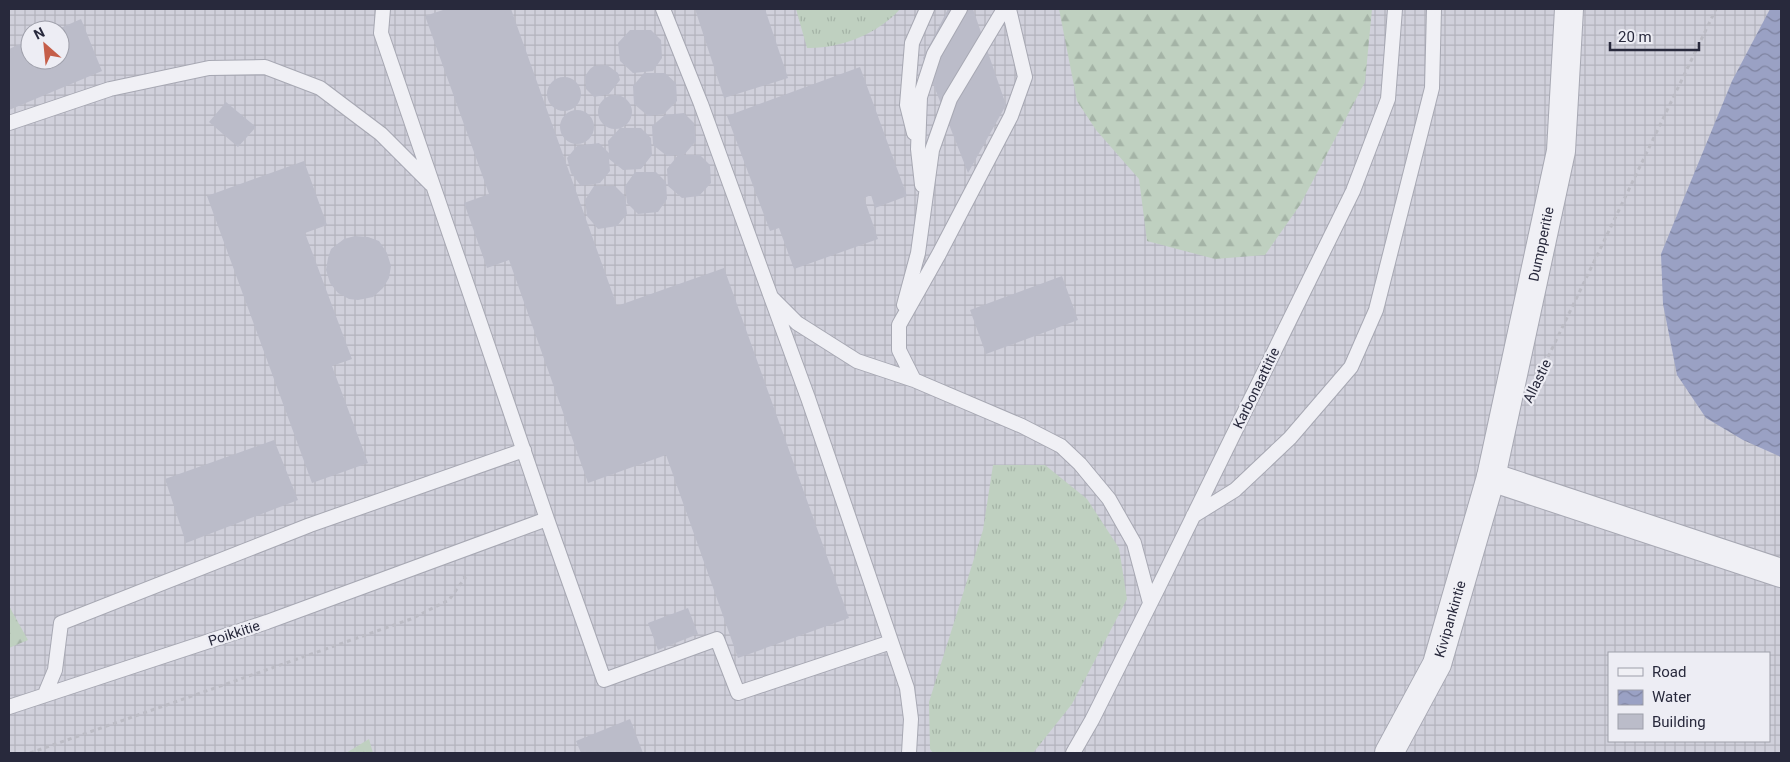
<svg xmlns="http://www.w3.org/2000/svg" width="1790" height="762" font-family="Roboto,sans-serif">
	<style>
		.industrial { fill: url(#industrial-grid); fill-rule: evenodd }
		.grass { fill: url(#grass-tufts) }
		.forest { fill: url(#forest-firs) }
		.water { fill: url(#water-waves) }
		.building { fill: #bbbcc9 }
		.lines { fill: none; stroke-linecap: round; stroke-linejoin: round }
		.lane-casing { stroke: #a7a8b3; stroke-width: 16 }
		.street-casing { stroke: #a7a8b3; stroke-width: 30 }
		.path { stroke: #bcbcc5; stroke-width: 3; stroke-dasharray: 4 4; stroke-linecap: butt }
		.lane { stroke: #f0f0f5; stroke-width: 14 }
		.street { stroke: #f0f0f5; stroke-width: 28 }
		.labels { text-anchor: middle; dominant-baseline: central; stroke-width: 4.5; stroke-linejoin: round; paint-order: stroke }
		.street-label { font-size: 14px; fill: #28293c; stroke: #ededf4 }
	</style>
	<defs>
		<pattern id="industrial-grid" width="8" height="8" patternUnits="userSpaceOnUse" patternTransform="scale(1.25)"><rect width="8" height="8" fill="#d0d0db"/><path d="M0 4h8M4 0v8" fill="none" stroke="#b3b3bd"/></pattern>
		<pattern id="grass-tufts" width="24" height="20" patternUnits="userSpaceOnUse" patternTransform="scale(1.25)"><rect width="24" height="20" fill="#bfd0c0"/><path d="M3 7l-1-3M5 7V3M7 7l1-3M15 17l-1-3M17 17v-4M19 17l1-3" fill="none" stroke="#a4b3a6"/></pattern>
		<pattern id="forest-firs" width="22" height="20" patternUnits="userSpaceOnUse" patternTransform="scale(1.25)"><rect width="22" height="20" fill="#bfd0c0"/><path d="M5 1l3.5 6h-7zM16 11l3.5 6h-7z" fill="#a4b3a6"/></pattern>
		<pattern id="water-waves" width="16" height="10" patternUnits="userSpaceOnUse" patternTransform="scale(1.25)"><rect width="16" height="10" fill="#9aa1c4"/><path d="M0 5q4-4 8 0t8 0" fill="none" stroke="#7e83a0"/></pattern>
	</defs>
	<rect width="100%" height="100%" fill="#dddee6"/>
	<path class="industrial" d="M9,9H1781V753H9ZM30,30H60V60H30ZM1609,653H1769V741H1609Z"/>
	<path class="grass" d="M796,9H900C878,34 840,49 807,48Z
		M993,465H1045L1087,499L1119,548L1127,599L1072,704L1033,753H933L930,749L929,702L983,530Z"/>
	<path class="forest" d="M1059,9H1372L1365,82L1300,205L1265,255L1215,259L1147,241L1139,179L1096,130L1077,101Z
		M9,606L28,640L9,648Z
		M369,739L373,753H346Z"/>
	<path class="water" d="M1770,9H1781V457L1743,440L1706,418L1677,375L1663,304L1661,254L1732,81Z"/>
	<path class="building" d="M446,9H511L617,306L724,268L849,618L738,658L666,455L588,483L509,260L487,268L464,203L489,194L425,16Z
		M695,9H765L788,78L724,98Z
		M948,9H973L1006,105L968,173L923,58Z
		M81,19L102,71L9,110V49L30,40V60H60V30H56Z
		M630,30H651L661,40L662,58L653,71L633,73L620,61L618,43Z
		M607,65L618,73L620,80L609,94L594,97L586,89L585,76L590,69L594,66Z
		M860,67L907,196L875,208L871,195L864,198L878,239L794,269L779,228L770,231L727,116Z
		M644,73H665L676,83L677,101L664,114L648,116L634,104L633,86Z
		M547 94a17 17 0 1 1 34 0a17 17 0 1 1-34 0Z
		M598 112a17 17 0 1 1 34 0a17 17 0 1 1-34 0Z
		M226,102L256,127L238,147L209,122Z
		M560 127a17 17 0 1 1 34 0a17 17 0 1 1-34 0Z
		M684,113L694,123L696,141L684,155H700L710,165L711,183L699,196L682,198L668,186L667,169L678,155L667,156L653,145L652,126L665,115Z
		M620,128H641L651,138L652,155L641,169L623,170L609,159L610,171L600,183L581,186L571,173L567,158L577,146L599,143L609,153L608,141Z
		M304,161L327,225L305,233L352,359L332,366L368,463L312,483L207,196Z
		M635,172H656L666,182L667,199L658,212L638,214L627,203L625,186Z
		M594,186H615L625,196L627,214L617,226L598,229L587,216L585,200Z
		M355,236L368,237L379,241L387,253L391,266L389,278L383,288L373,297L358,300L349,299L338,293L330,283L326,270L328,258L331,249L344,239Z
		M1062,276L1078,320L986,354L970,310Z
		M274,440L298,500L186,543L165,479Z
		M688,608L698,634L658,650L648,623Z
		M630,719L643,753H581L576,741Z"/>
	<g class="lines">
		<defs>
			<path id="lane" d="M383,9L381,33L547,519
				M663,9L701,104L771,297L797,323L857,361L914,380
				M1009,9L1025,77L1011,116L939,254L899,325V350L914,380L1022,426L1061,446L1080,464L1109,499L1134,543L1150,603
				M9,123L110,89L209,68L265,67L320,88L381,134L431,184
				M914,133L907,105L912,43L927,9
				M922,185L918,149L920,97L934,54L960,9
				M771,297L808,398L907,688L911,719L909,753
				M904,305L918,253L932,150L950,99L1004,9
				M1193,516L1235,490L1290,438L1351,367L1376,310L1432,88L1434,9
				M45,694L55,670L61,623L310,525L524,450
				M9,707L267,622L547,519L604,680L717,639L738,693L891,642
				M1073,753L1092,720L1158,588L1353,191L1388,99L1395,9"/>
			<g id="street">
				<path d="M1491,477L1781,573"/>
				<path id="s1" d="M1389,753L1437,664L1491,477L1561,151L1569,9"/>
			</g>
		</defs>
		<use href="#lane" class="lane-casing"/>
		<use href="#street" class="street-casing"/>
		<path class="path" d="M1548,357L1716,9
			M30,753L411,619L449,600L465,578L463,573"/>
		<use href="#lane" class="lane"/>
		<use href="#street" class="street"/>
	</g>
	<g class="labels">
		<g class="street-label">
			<text stroke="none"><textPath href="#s1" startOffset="534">Dumpperitie</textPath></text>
			<text transform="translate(1537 381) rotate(-64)">Allastie</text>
			<text transform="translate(1256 388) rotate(-64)">Karbonaattitie</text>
			<text stroke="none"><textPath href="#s1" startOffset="148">Kivipankintie</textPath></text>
			<text transform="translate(234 633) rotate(-18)">Poikkitie</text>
		</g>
	</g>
	<rect width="1790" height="762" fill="none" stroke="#28293c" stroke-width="20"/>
	<rect x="1608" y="652" width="162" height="90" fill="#ededf4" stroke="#9e9faa"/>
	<rect x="1618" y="668" width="25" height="8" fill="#f0f0f5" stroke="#9e9faa"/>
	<text x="1652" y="677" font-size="15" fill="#28293c">Road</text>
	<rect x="1618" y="690" width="25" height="15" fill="url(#water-waves)" stroke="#9e9faa"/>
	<text x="1652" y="702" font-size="15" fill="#28293c">Water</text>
	<rect x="1618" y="714" width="25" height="15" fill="#bbbcc9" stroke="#9e9faa"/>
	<text x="1652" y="727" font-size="15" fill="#28293c">Building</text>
	<g transform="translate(45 45) rotate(333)"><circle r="24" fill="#ededf4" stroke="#9e9faa"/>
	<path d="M0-4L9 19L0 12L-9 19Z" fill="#c55e49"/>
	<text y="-8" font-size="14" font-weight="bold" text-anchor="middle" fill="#28293c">N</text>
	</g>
	<path d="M1610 42v8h89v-8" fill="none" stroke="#28293c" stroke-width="2.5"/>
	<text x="1618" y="42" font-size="15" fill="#28293c" stroke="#ededf4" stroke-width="4" paint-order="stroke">20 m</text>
</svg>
